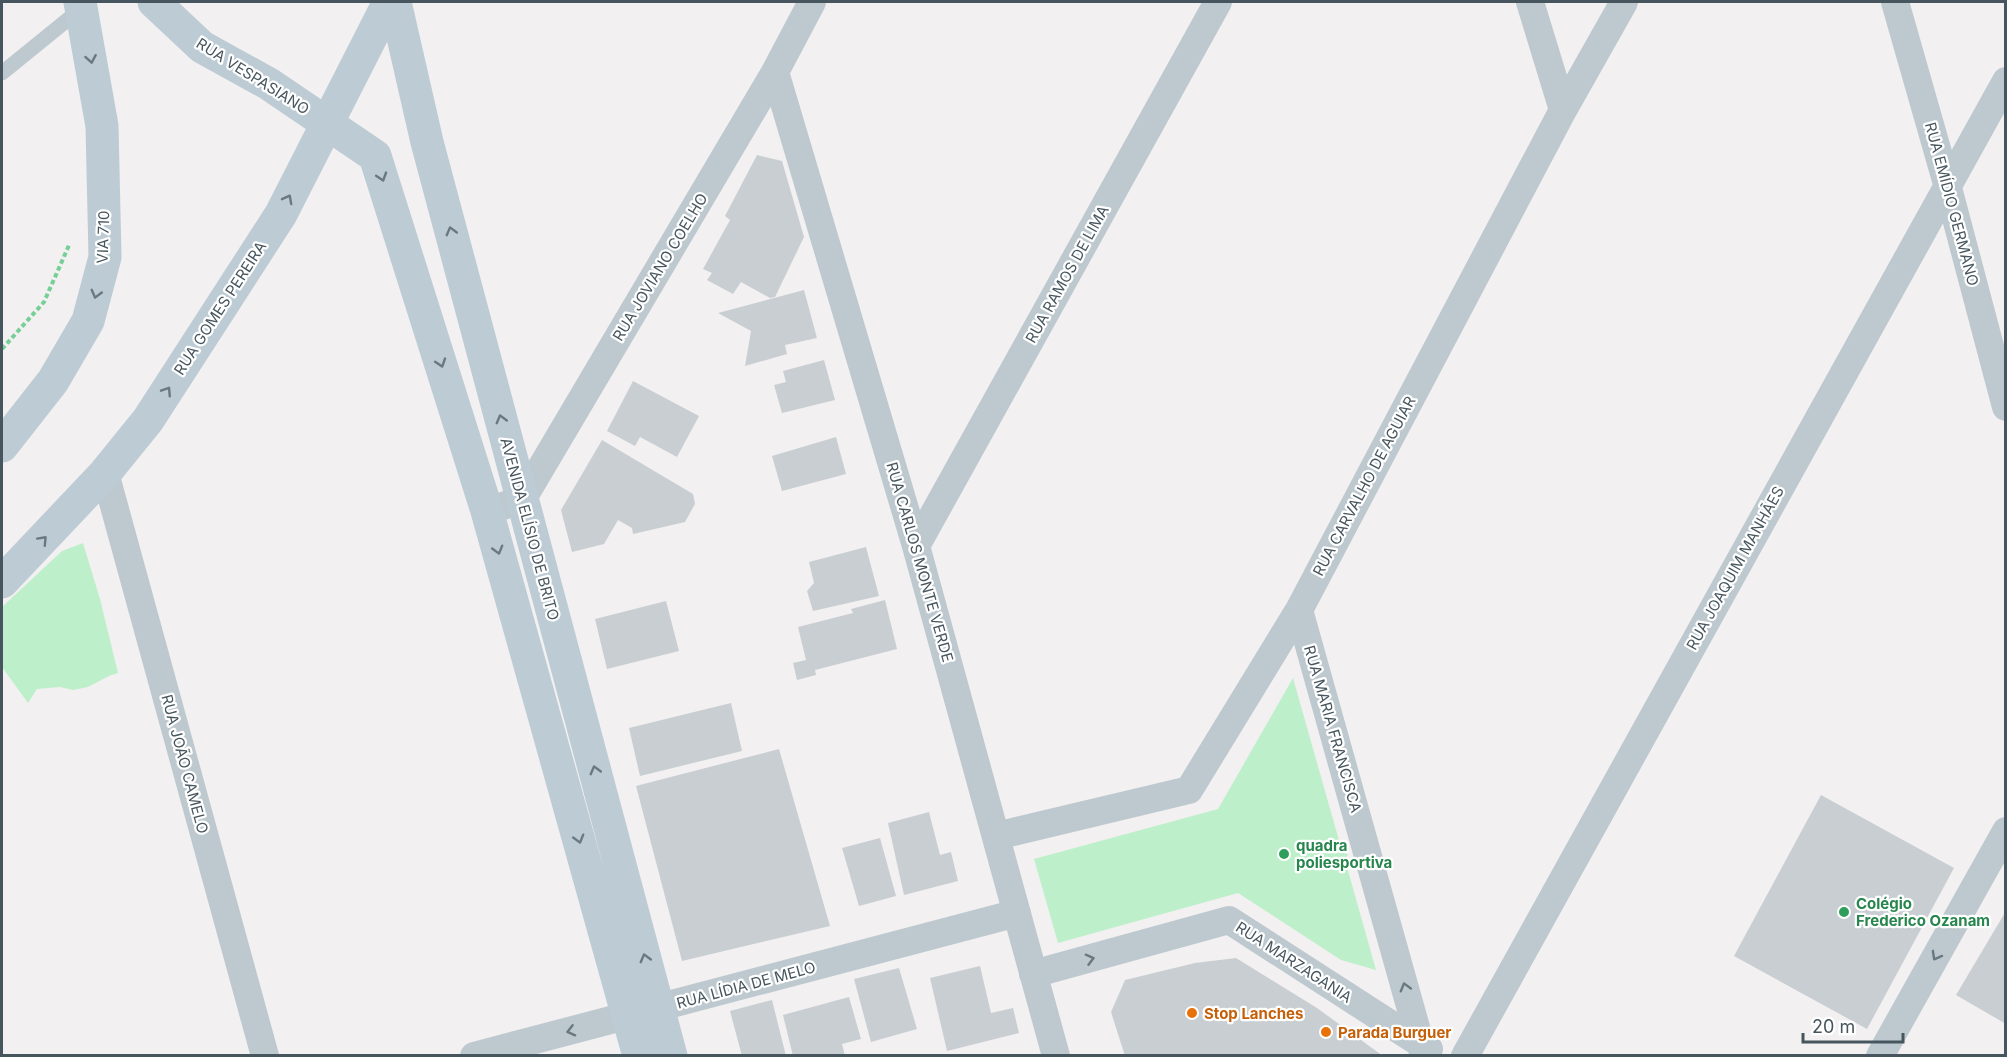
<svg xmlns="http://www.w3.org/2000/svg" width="2007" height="1057" font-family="Inter,sans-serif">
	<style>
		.green { fill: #bdf0ca }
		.building { fill: #c9ced2 }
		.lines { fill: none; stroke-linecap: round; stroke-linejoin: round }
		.path { stroke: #75cf96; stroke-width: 4; stroke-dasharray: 4.5 3; stroke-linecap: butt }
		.lane { stroke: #bdc9cf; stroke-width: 15 }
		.street { stroke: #bdc9cf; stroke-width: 28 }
		.secondary { stroke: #bdcbd4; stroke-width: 33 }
		.oneway { stroke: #6a7981 }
		.oneway2 { stroke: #6a7880 }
		.leisure-dot { fill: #2e9e5b; stroke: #fff; stroke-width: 2 }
		.food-dot { fill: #e8710a; stroke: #fff; stroke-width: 2 }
		.labels { text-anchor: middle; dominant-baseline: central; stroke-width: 4.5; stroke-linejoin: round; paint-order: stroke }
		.street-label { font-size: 15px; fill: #47565e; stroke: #fff }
		.leisure-label { font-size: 15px; font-weight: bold; fill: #27864d; stroke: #fff; text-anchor: start }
		.food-label { font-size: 15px; font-weight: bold; fill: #c56008; stroke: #fff; text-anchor: start }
	</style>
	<rect width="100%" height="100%" fill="#f2f0f0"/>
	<path class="green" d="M83,543L100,599L118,673L109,676L88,687L73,690L60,687L37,689L28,703L2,667V607L62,551Z
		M1293,678L1342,851L1348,854L1345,860L1376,970L1341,960L1238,893L1058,943L1034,859L1218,809Z"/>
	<path class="building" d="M757,155L782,161L804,237L775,297L770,298L741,282L733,294L707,280L712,273L703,269L730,220L725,216Z
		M804,290L817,338L785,345L787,354L745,366L751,331L718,313Z
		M824,360L835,400L782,413L774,385L786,382L783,371Z
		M633,381L699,416L677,457L640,437L635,446L607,431Z
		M836,437L846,474L782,491L772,456Z
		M602,440L693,494L695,504L685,522L633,534L632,528L618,520L604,544L572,552L561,510Z
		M866,547L879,596L813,611L807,591L814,583L809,562Z
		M885,600L897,649L815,670L816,675L797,680L793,663L806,660L798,627L853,613L851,609Z
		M666,601L679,651L607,669L595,619Z
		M731,703L742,751L640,776L629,728Z
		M779,749L830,926L682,961L636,786Z
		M1821,795L1954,868L1867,1029L1734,956Z
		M929,812L940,855L951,852L958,881L904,895L888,823Z
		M880,838L896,896L859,906L842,848Z
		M2006,911V1024L1956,995Z
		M1236,958L1317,1008L1383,1056H1125L1111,1012L1125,980L1195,963Z
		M980,966L991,1013L1013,1008L1019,1033L947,1051L930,978Z
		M899,968L917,1029L871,1042L854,979Z
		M849,997L861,1039L842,1044L845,1056H793L783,1015Z
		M772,1000L786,1056H742L730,1011Z"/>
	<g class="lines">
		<path class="path" d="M2,349L44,302L70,243"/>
		<path class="lane" d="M2,73L82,8"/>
		<path class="street" d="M1530,2L1563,110
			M1895,2L1947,184L2006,407
			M775,72L916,546L1056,1056
			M105,473L265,1056
			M487,511L522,500L775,72L812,2
			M916,546L1218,2
			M1299,610L1424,1056
			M996,836L1189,790L1299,610L1563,110L1624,2
			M1033,974L1229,920L1429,1049
			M474,1056L1017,913
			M1465,1056L2006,81
			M1880,1056L2006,831"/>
		<path class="secondary" d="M154,2L202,47L269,84L375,156L487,511L639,1056
			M395,2L427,142L671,1056
			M2,446L53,381L88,321L105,257L102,126L80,2
			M2,582L105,473L148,420L281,214L389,2"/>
	</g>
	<defs><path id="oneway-chevron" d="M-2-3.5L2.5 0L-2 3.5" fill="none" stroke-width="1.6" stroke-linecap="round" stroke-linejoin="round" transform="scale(1.5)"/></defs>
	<g class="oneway">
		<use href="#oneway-chevron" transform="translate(91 59) rotate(80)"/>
		<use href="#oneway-chevron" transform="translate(382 177) rotate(72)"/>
		<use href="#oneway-chevron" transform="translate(288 199) rotate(-62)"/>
		<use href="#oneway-chevron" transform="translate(451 231) rotate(-105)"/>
		<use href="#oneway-chevron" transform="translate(96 294) rotate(105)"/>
		<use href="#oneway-chevron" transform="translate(441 363) rotate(72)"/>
		<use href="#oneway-chevron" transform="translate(167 391) rotate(-57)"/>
		<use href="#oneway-chevron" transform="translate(501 419) rotate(-105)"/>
		<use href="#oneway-chevron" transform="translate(43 540) rotate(-47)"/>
		<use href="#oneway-chevron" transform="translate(498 550) rotate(74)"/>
		<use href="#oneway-chevron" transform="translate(595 770) rotate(-105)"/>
		<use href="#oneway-chevron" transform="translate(579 839) rotate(74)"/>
		<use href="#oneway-chevron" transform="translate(645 958) rotate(-105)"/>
	</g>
	<g class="oneway2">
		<use href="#oneway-chevron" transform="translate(1936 956) rotate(119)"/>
		<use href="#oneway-chevron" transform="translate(1090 959) rotate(-15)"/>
		<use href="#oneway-chevron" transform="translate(1405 987) rotate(-106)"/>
		<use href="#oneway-chevron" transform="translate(571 1031) rotate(166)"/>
	</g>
	<g class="leisure-dot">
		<circle cx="1284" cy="854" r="6"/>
		<circle cx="1844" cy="912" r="6"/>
	</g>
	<g class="food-dot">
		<circle cx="1192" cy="1013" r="6"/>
		<circle cx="1326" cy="1032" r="6"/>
	</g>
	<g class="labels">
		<g class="street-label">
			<text transform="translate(253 76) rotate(32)">RUA VESPASIANO</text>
			<text transform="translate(1952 204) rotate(75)">RUA EMÍDIO GERMANO</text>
			<text transform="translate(103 237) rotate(-88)">VIA 710</text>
			<text transform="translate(660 267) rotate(-59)">RUA JOVIANO COELHO</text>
			<text transform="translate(1067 274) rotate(-61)">RUA RAMOS DE LIMA</text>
			<text transform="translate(220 308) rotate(-57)">RUA GOMES PEREIRA</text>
			<text transform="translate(1364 486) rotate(-62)">RUA CARVALHO DE AGUIAR</text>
			<text transform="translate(530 529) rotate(75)">AVENIDA ELÍSIO DE BRITO</text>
			<text transform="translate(920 562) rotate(74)">RUA CARLOS MONTE VERDE</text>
			<text transform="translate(1735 568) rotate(-61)">RUA JOAQUIM MANHÃES</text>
			<text transform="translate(1333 729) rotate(74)">RUA MARIA FRANCISCA</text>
			<text transform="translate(185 764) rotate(75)">RUA JOÃO CAMELO</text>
			<text transform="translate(1294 962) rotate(33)">RUA MARZAGANIA</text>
			<text transform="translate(746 985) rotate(-15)">RUA LÍDIA DE MELO</text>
		</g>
		<g class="leisure-label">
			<text x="1296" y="845">quadra<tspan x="1296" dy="17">poliesportiva</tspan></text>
			<text x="1856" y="903">Colégio<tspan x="1856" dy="17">Frederico Ozanam</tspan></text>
		</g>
		<g class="food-label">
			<text x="1204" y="1013">Stop Lanches</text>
			<text x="1338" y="1032">Parada Burguer</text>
		</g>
	</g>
	<rect width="2007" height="1057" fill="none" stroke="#47565e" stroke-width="6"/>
	<path d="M1803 1033v9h100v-9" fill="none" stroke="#47565e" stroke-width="3"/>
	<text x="1812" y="1033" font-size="18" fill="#47565e" stroke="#ffffff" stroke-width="4.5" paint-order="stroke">20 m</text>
</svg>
